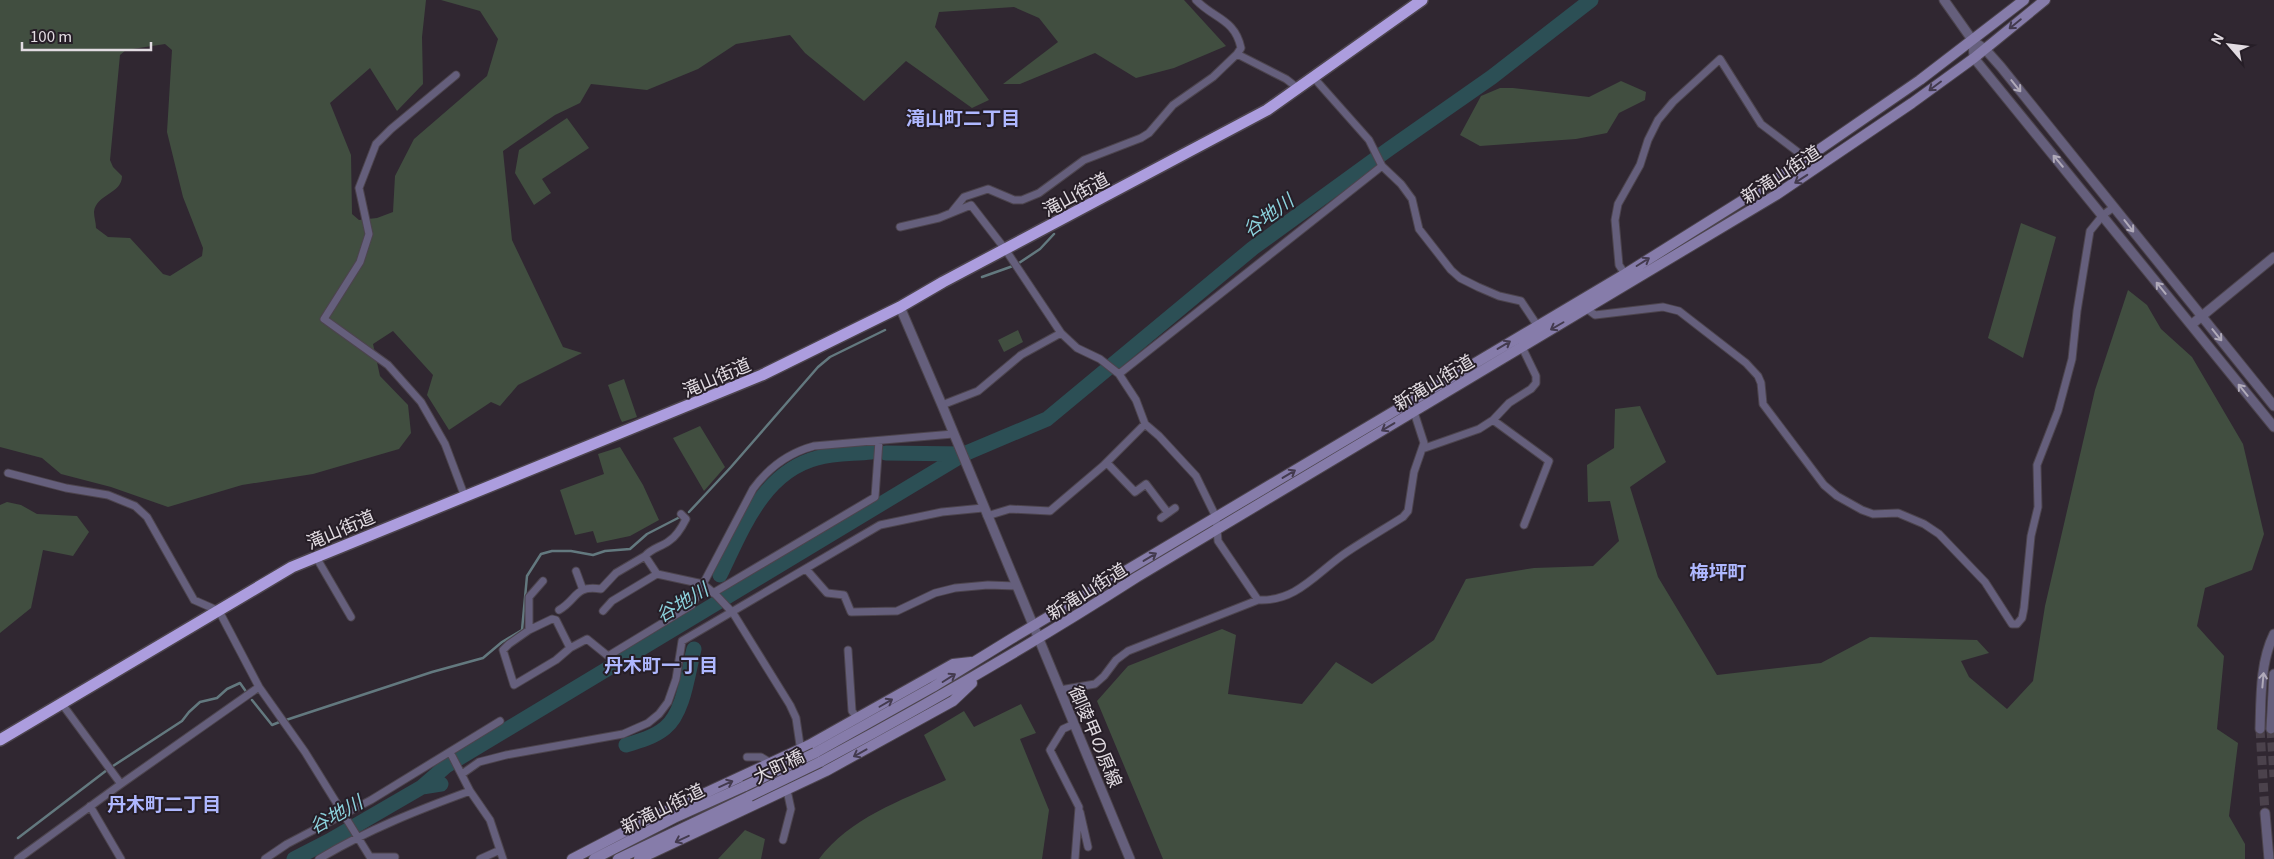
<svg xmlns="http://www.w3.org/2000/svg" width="2274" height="859" font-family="Georgia,'Noto Sans JP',serif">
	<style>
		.green { fill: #414e40; fill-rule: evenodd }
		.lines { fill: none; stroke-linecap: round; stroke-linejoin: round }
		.stream { stroke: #63797f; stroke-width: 2.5 }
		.river { stroke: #2c4f55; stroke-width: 15 }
		.tertiary-tunnel { stroke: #4b424c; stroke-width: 9; stroke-dasharray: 9 4.5; stroke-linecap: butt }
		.minor-casing { stroke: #4c444d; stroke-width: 9 }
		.tertiary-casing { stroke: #4c444d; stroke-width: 11 }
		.secondary-casing { stroke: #4c444d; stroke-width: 12 }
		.trunk-casing { stroke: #4c444d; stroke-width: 14 }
		.minor { stroke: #655f7c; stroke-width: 7 }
		.tertiary { stroke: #655f7c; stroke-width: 9 }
		.secondary { stroke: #867caa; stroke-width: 10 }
		.trunk { stroke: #ac9dde; stroke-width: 11 }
		.secondary-bridge-casing { stroke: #4c444d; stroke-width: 12; stroke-linecap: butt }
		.secondary-bridge { stroke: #867caa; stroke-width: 10 }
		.oneway { stroke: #433a4e }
		.oneway2 { stroke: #b0aab9 }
		.labels { text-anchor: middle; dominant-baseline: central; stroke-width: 4; stroke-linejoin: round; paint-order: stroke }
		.street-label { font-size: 18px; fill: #e2dce2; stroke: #261e27 }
		.neighbourhood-label { font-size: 19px; font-weight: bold; fill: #afb8ff; stroke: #261e27 }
		.water-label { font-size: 19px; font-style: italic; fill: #8cd2dd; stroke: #261e27 }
	</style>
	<rect width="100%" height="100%" fill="#302731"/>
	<path class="green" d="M0,0H426L422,37L423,84L397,111L370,68L330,103L351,155L352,214L359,220L377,218L393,212L395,176L414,139L487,76L498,39L480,11L441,0H1184L1226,46L1174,68L1136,78L1095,53L1020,84H1003L1058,42L1039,18L1014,7L939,12L935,27L989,100L972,108L906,61L864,101L805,53L790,35L736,44L698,69L647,90L591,84L580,103L555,115L503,151L512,240L563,347L582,353L518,385L500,406L491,402L449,430L427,395L433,375L393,331L373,344L380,376L408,405L411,433L399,449L313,474L242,485L168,507L111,487L61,474L42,458L0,447ZM165,44L172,50L167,132L183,197L203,248L202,256L170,276L163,274L130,238L108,237L96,228C96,223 94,217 94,212C96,194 122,194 122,176L113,167L110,160L120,55L126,50Z
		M1621,81L1646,92L1645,100L1619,113L1607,133L1576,139L1480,146L1460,135L1481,96L1500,88H1513L1589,97Z
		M567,118L589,148L542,179L551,193L534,205L515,173L519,150Z
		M2021,223L2056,237L2023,358L1988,338Z
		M2128,290L2147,305L2161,329L2192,357L2243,444L2264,534L2252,570L2205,588L2197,626L2224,656L2217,729L2238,743L2229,816L2245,844V859H1163L1097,701L1128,666L1222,629L1236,635L1228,694L1302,704L1336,662L1372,684L1434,640L1466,579L1534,568L1593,566L1619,541L1610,501L1588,502L1587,465L1614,448L1615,409L1640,406L1666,462L1630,487L1658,577L1717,675L1821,663L1870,637L1977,640L1989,653L1961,661L1969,677L2007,709L2033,681L2045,606L2095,390Z
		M1018,330L1023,342L1004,352L998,340Z
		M624,379L637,417L622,422L620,418L608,385Z
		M700,426L725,467L704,491L673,438Z
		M620,447L643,485L659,520L630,536L597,543L593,531L575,535L560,490L604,474L598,454Z
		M7,502L21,505L37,514L77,516L89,532L73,556L43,550L31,608L0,633V505Z
		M1021,704L1036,733L1020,739L1049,810L1042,859H819C850,818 900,801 946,780L924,735L964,711L974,727Z
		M745,830L765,839L761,859H718Z"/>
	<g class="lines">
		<path class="stream" d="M1019,263L1040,249L1054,234
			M982,277L1013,266
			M689,512L731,467L818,367L830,357L885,330
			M252,700L272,725L282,721
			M286,720L432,672L483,658L502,642L522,630L527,576L541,554L552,551H571L593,555L605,551L630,549L647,534L680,517
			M113,766L182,721L189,712L200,702L217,698L227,689L240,683L247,693
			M18,838L107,770"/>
		<path class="river" d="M886,453L964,454
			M720,575C742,530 763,472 817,458C834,453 854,454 871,452
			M626,745C640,741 654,737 665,728C684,713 688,672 694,649
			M422,787L446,766L964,454L1047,419L1253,248L1389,149L1492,77L1591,0
			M294,859L329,841L422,787L441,784"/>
		<path class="tertiary-tunnel" d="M2260,729L2265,813
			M2271,729L2274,777"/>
		<defs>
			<path id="minor" d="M1196,0C1214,19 1235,19 1241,48L1237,54L1286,79L1299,89
				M456,75L391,129L376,144L359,188L369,234L360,262L324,319L388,365L421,402L445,444L465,497
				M1314,78L1369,140L1382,166L1401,184L1412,199L1419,229L1451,270L1460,278L1478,287L1499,296L1521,301L1537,325
				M951,213L964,197L988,189L1014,200H1022L1039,193L1084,160L1141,138L1149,133L1173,105L1213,77L1237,54
				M900,227L939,218L971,205L1005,249L1061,333L1077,348L1100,359L1119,374L1136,400L1145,424L1159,436L1196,476L1216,517L1218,541L1258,600
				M1625,274L1619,265L1615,220L1618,204L1640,165L1648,140L1658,120L1673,102L1720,59L1761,124L1807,159
				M1587,309L1595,315L1663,307L1679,311L1746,363L1758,376L1761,383L1763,404L1824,485L1837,496L1862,510L1873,514L1898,513L1924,524L1939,534L1985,582L2012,624H2017L2022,618L2024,608L2031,536L2038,507L2037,465L2058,411L2072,359L2077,311L2090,231L2103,215L2114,207
				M1119,374L1382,166
				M942,405L978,391L1021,355L1061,333
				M1493,420L1549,461L1524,525
				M1422,449L1479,429L1493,420L1509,403L1531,389L1536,383V376L1522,347
				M1107,463L1135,492L1146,484L1168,513
				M8,473L66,488L108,495L135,506L147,517L194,600L219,611L259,687L305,752L370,857H395
				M681,514L686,519C682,527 677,536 669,541C661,547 652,548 645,556L657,574L703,584L716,595L733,613L790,705L796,718L801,752
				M987,516L1010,509L1050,511L1103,466L1145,424
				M1161,518L1175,508
				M316,557L351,617
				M806,569L827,593L844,595L851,612L897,611L935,593L955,588L988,585L1016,586
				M576,571L583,590
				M543,581L529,597V630L509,644L503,650L514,685L556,660L570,648L587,639L608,656L692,605L753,489C769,467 788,453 814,446L953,434
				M713,593L875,497L879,441
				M559,610C578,599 574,585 601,589L616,573L645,556
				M603,611L612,601L657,574
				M529,630L552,619L556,620L570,648
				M848,650L852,711L858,719
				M1060,690L1095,684L1104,676L1116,660L1128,651L1258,600C1297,602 1317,572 1347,552C1365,540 1384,529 1403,517L1408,511L1414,472L1424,443L1414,412
				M62,704L121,784
				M1074,724L1063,729L1050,750L1079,807L1075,859
				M450,752L470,791L490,820L503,859
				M747,757H761L771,763L788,795L791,809L783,840
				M462,774L479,762L506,755L623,734L648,723L659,714L668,702L676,679L682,641L880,525L942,512L983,508
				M90,806L121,859
				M1080,812L1088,847
				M18,859L121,784L259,687
				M265,859L287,844L371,800L500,721
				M319,859C367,830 418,810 470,791
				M480,859L500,850"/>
			<path id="tertiary" d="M1944,0L1973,41L1985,49L2001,67L2274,406
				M1973,41L1974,58L2274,427
				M900,307L942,405L1130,859
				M2191,325L2274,257
				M2260,729C2261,698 2260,662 2274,634
				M2271,729L2274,674
				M2265,813L2269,859"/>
			<path id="secondary" d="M815,753L933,687L1011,639L1625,274L1775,180L1920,80L2024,0
				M820,762C928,704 1034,643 1137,577L1776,195L1912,103L1974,58L2045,0
				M572,859L647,820L809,745L953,664L971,662
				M594,859L674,818L745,786
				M618,859L750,796
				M639,859L826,771L953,701L972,683"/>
			<path id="trunk" d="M0,740L292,567L762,375L900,307L943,282L1267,110L1422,0"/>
		</defs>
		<use href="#minor" class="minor-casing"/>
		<use href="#tertiary" class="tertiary-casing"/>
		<use href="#secondary" class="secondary-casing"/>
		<use href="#trunk" class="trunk-casing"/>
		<use href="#minor" class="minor"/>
		<use href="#tertiary" class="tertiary"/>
		<use href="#secondary" class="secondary"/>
		<use href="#trunk" class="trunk"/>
		<defs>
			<path id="secondary-bridge" d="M745,786L815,753
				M750,796L820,762"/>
		</defs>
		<use href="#secondary-bridge" class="secondary-bridge-casing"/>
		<use href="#secondary-bridge" class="secondary-bridge"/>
	</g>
	<defs><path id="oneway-shaft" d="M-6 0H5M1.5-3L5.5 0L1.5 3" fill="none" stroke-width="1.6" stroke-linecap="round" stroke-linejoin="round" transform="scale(1.25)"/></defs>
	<g class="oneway">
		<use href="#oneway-shaft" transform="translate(2015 24) rotate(141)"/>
		<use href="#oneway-shaft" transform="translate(1935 86) rotate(143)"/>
		<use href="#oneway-shaft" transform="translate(1801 179) rotate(147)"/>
		<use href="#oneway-shaft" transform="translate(1643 262) rotate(-32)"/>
		<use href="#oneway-shaft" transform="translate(1557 326) rotate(150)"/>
		<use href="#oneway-shaft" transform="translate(1504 345) rotate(-31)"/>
		<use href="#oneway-shaft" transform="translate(1388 427) rotate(149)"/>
		<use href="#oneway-shaft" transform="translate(1289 474) rotate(-31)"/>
		<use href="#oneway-shaft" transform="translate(1150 557) rotate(-31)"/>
		<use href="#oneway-shaft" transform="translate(949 678) rotate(-32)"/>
		<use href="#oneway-shaft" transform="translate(886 703) rotate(-30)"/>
		<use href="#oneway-shaft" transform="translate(860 753) rotate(151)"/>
		<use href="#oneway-shaft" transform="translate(726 784) rotate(-24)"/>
		<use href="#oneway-shaft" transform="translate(682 839) rotate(155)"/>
	</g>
	<g class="oneway2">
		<use href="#oneway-shaft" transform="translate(2016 86) rotate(51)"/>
		<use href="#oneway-shaft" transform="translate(2058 161) rotate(-130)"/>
		<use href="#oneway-shaft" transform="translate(2129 226) rotate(52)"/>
		<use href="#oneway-shaft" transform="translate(2161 288) rotate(-129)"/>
		<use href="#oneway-shaft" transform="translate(2217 335) rotate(51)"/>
		<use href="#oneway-shaft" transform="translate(2243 390) rotate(-129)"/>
		<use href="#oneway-shaft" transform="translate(2263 680) rotate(-85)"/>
	</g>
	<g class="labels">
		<g class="street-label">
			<text transform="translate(1780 173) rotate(-33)">新滝山街道</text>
			<text transform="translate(1075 193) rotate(-28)">滝山街道</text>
			<text transform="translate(716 376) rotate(-23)">滝山街道</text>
			<text transform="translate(1433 381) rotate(-31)">新滝山街道</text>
			<text transform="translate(340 528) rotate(-23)">滝山街道</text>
			<text transform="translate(1086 590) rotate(-32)">新滝山街道</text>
			<text transform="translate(1097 736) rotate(67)">御陵甲の原線</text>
			<text transform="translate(778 765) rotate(-26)">大町橋</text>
			<text transform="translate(662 807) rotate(-26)">新滝山街道</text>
		</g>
		<g class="neighbourhood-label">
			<text x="963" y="116">滝山町二丁目</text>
			<text x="1718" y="570">梅坪町</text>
			<text x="661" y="663">丹木町一丁目</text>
			<text x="164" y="802">丹木町二丁目</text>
		</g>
		<g class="water-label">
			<text transform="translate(1267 214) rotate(-36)">谷地川</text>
			<text transform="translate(681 601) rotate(-31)">谷地川</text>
			<text transform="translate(335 813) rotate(-29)">谷地川</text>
		</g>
	</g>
	<g transform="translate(2229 45) rotate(298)" stroke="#261e27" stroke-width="4" paint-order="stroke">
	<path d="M0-4L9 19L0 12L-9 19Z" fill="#e2dce2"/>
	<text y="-8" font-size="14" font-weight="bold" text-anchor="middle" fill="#e2dce2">N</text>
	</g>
	<path d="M22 42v8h129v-8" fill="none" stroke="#e2dce2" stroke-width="2.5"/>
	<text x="30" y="42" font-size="15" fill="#e2dce2" stroke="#261e27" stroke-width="4" paint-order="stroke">100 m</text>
</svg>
